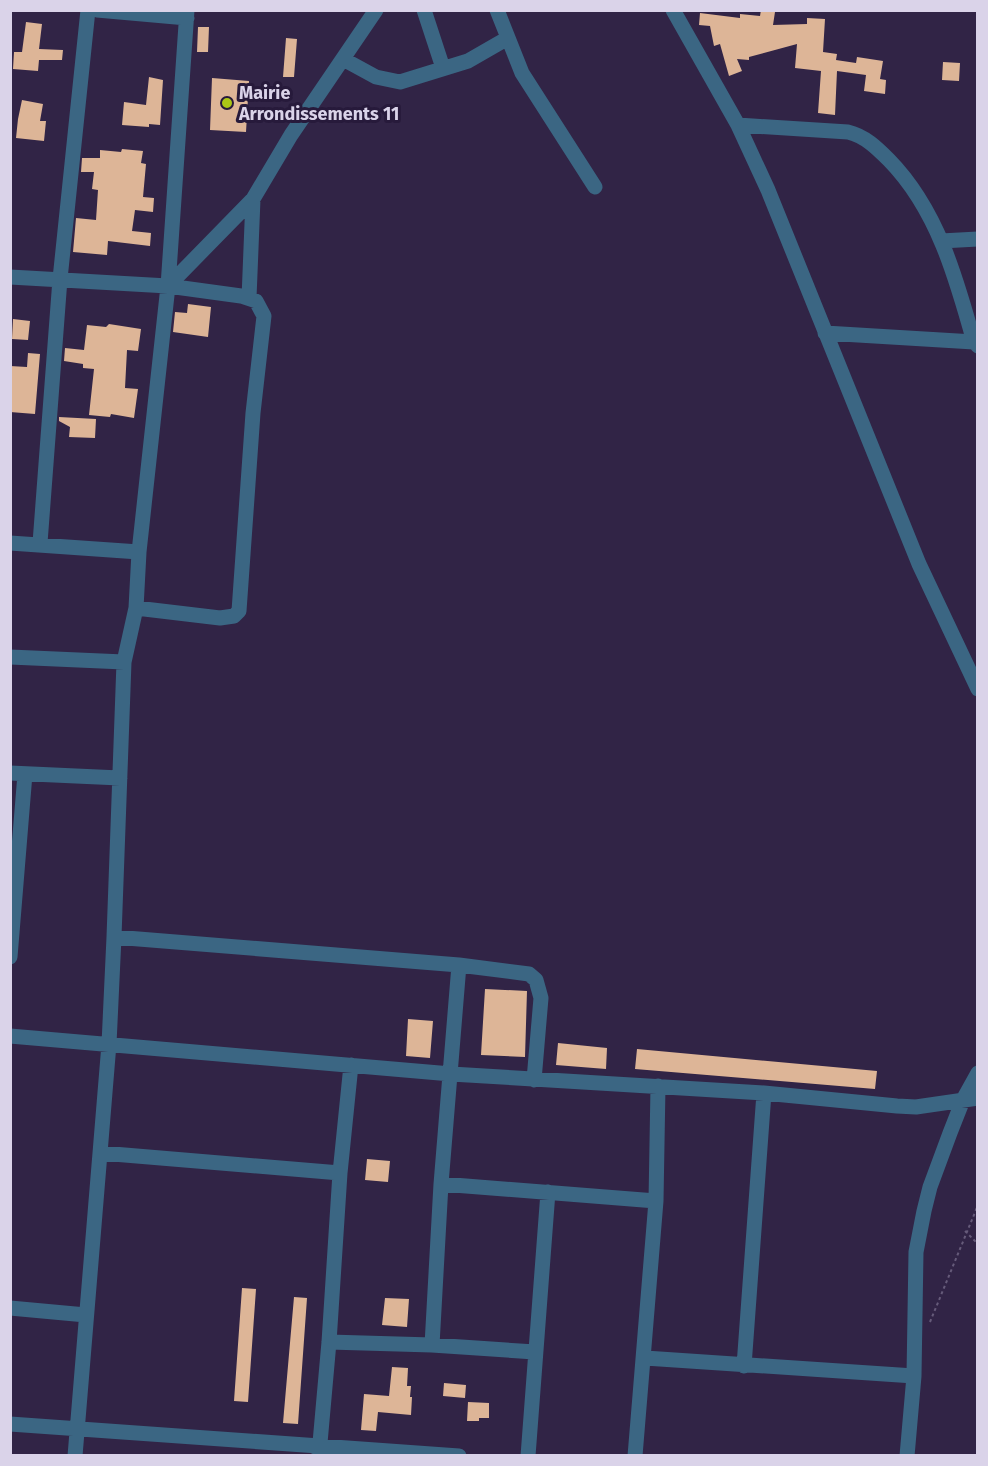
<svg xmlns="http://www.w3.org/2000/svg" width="988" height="1466" font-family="'Fira Sans',sans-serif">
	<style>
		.building { fill: #ddb597 }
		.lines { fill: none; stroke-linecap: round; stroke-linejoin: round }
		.path { stroke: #665b7a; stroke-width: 2; stroke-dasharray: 3 3; stroke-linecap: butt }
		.minor { stroke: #3b6683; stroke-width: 15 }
		.poi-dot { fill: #abc616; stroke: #271a3b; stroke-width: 2 }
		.labels { text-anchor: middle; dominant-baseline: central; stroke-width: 6; stroke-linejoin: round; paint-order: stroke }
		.poi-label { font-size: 18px; font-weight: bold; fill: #dad3e9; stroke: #271a3b; text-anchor: start }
	</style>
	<rect width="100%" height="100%" fill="#312446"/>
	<path class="building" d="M761,10L775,12L773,25L807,24V18L825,19L823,52L837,54L836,60L856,63L857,57L883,61L880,79L886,80L885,94L864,91L866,75L837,71L835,115L818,113L821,71L795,68L797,44L749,57V60L737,59L742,71L729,76L720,44L714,46L710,26L699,25L700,13L740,18V14L760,16Z
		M26,22L42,24L39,49L63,50L62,60H39L38,71L13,69L14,52H22Z
		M198,27H209L208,52H197Z
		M286,38L297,39L294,77H283Z
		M943,62L960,63L959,81L942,80Z
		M149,77L163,80L160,125L149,124V127L122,125L124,102L146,105Z
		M212,78L249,81L246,132L210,130Z
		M22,100L43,104L40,121H46L44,141L16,138L18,119Z
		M122,149L143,151L141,163L146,164L143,197L154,198L153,212L135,210L132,231L151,233L150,246L108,241L107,255L73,252L76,218L96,220L98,190L92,189L94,172H81L82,158H100V150L121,152Z
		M188,304L211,307L208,337L173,332L175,312L187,313Z
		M13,319L30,321L28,340L12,339Z
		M109,324L141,329L138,351L127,350L125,388L138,389L134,418L111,414L110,417L89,415L94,369L83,368V364L64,361L65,348L84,350L87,325L106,327Z
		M28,353L40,354L35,414L10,412V366L27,367Z
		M59,417L96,419L95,438L69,437L70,427L59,421Z
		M485,989L527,991L525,1057L481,1055Z
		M408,1019L433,1021L430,1058L406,1056Z
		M558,1043L607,1048L606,1069L556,1065Z
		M637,1049L877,1071L875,1089L635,1069Z
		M367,1159L390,1161L388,1182L365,1180Z
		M242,1288L256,1289L248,1402L234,1401Z
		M294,1297L307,1298L298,1424L283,1423Z
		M385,1298L409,1299L407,1327L382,1325Z
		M392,1367L408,1368L407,1386H411L410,1397H412L411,1415L378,1412L376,1431L361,1430L364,1394L389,1396Z
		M444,1383L466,1385L465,1398L443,1396Z
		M468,1402L489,1403V1418H479V1421H467Z"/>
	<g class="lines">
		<path class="path" d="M965,1231L978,1244
			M930,1322L978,1205"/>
		<path class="minor" d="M97,10L187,18
			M424,10L443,68
			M497,10L522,73L595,187
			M673,10L738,125L768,190L919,564L978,689
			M343,59L376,77L400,82L468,61L508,38
			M738,125L848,132C865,136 877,148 889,160C937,209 956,277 974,342L978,346
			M941,241L978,239
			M10,277L168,286L241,296L256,301L264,316L253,413L239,611L234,616L220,618L136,608
			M168,286L253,199L291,135L376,10
			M249,298L253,199
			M825,333L974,342
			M10,543L139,552
			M40,543L60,279L88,10
			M10,657L124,662
			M10,773L120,778
			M114,937L459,965L529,974L536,980L541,998L534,1080
			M10,957L25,774
			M10,1036L451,1074L764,1093L897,1106L916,1107L978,1098
			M101,1153L340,1173
			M441,1184L656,1201
			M10,1308L86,1315
			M329,1342L432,1345L535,1352
			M432,1345L441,1184L459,965
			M645,1358L914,1376
			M744,1366L764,1093
			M10,1424L459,1456
			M319,1454L329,1342L340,1173L351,1065
			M75,1456L109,1044L114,937L124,662L136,608L139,552L168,286L187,10
			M528,1456L548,1192
			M635,1456L656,1201L658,1086
			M907,1456L914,1376L916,1252L924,1211L930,1187L950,1133L963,1100L978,1073"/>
	</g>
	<circle class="poi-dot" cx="227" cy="103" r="6"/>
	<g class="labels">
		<g class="poi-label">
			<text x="239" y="93">Mairie<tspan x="239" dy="21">Arrondissements 11</tspan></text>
		</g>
	</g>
	<rect width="988" height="1466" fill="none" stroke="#dad3e9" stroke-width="24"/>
</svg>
